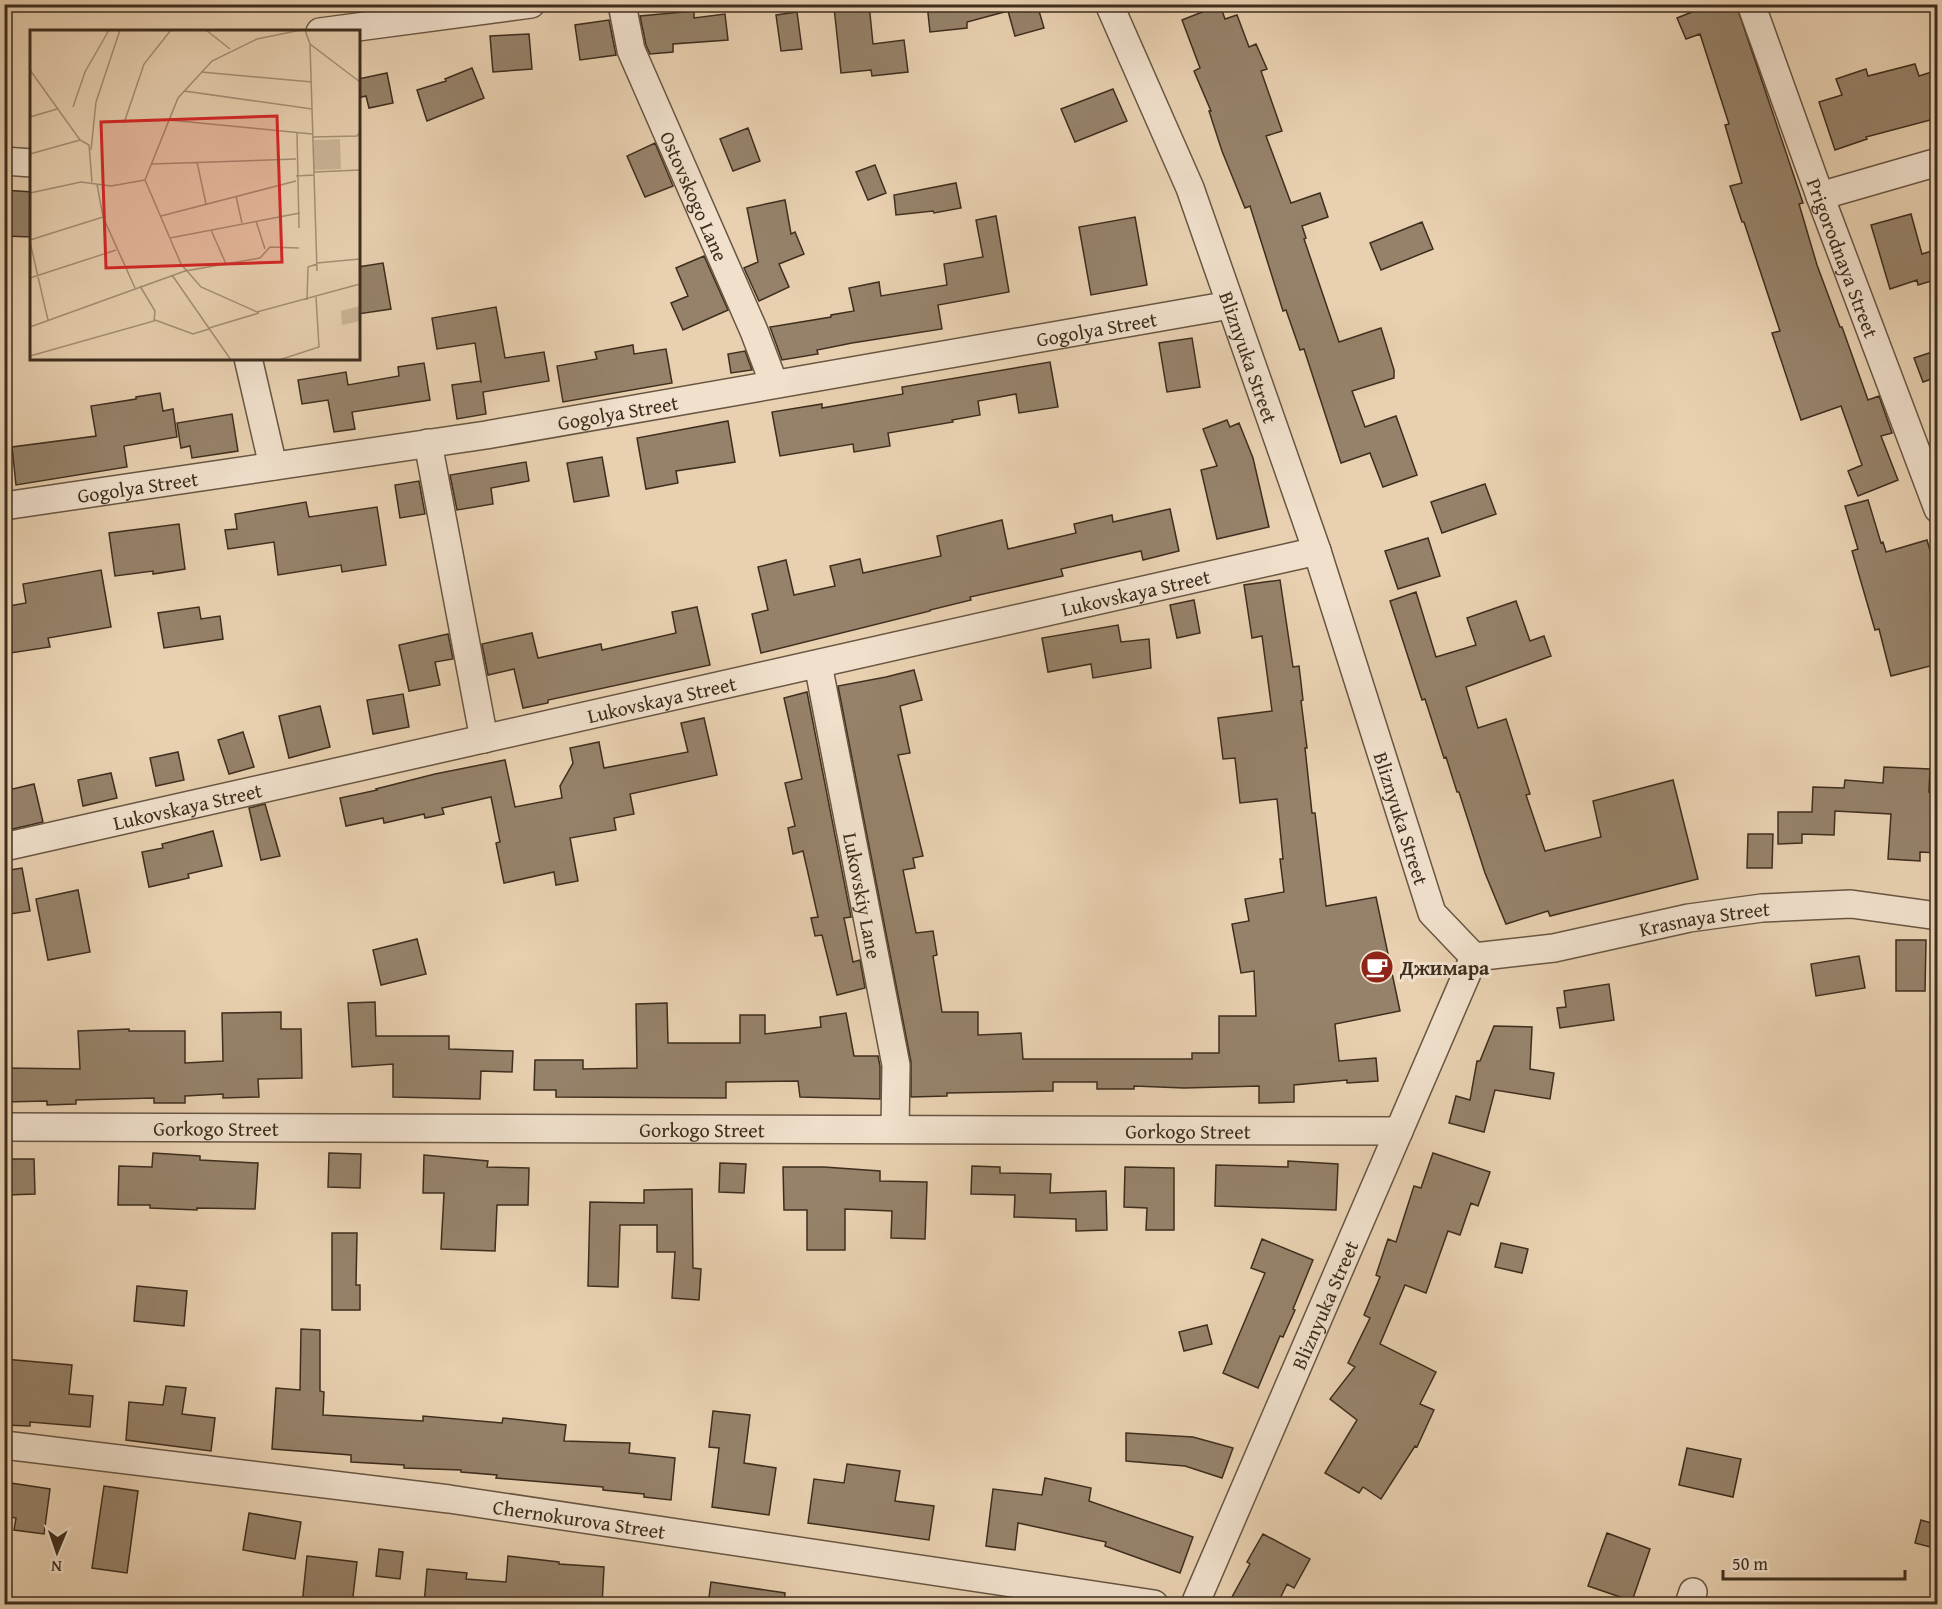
<svg xmlns="http://www.w3.org/2000/svg" width="1942" height="1609" font-family="'Gentium Book Plus',serif">
	<style>
		.building { fill: #96826a; stroke: #3e2e1e; stroke-width: 1.5 }
		.lines { fill: none; stroke-linecap: round; stroke-linejoin: round }
		.minor-casing { stroke: #685642; stroke-width: 30 }
		.minor { stroke: #f0e0cc; stroke-width: 27 }
		.labels { text-anchor: middle; dominant-baseline: central; stroke-width: 6; stroke-linejoin: round; paint-order: stroke }
		.street-label { font-size: 20px; fill: #3e2e1e; stroke: #f0e0cc }
		.poi-label { font-size: 20px; font-weight: bold; fill: #3e2e1e; stroke: #f0e0cc; text-anchor: start }
		.inset-road { fill: none; stroke: #a48f76; stroke-width: 1.5 }
		.view { fill: #d62828; fill-opacity: 0.15; stroke: #d62828; stroke-width: 3 }
		.inset-edge { fill: none; stroke: #3e2e1e; stroke-width: 3 }
	</style>
	<rect width="100%" height="100%" fill="#e8d0b0"/>
	<filter id="stains"><feTurbulence type="fractalNoise" baseFrequency=".00333" numOctaves="4"/><feColorMatrix values="0 0 0 0 .2 0 0 0 0 .09 0 0 0 0 .02 0 0 0 .5 -.17"/></filter>
	<radialGradient id="worn" r=".72"><stop offset=".6" stop-color="#630" stop-opacity="0"/><stop offset="1" stop-color="#630" stop-opacity=".3"/></radialGradient>
	<path class="building" d="M869,4L873,44L904,40L908,72L872,76L871,70L841,73L834,7Z
		M927,4H1037L1044,28L1015,36L1008,11L967,22V28L930,32Z
		M1712,4H1736L1803,203L1799,204L1817,265L1840,327H1842L1868,400L1879,396L1892,433L1881,436L1898,480L1858,496L1848,471L1862,465L1841,406L1801,420L1772,333L1780,331L1744,222H1742L1730,186L1742,183L1725,125L1729,124L1700,34L1686,39L1677,18Z
		M1220,5L1225,19L1237,15L1249,47L1256,44L1267,69L1261,71L1282,131L1266,136L1291,203L1320,193L1328,217L1302,226L1306,238L1304,239L1339,342L1381,328L1394,370V378L1352,391L1365,427L1396,416L1417,475L1383,487L1370,453L1341,463L1304,349L1300,350L1286,310L1283,311L1250,206L1245,208L1222,151L1209,111H1211L1194,71L1200,68L1182,20Z
		M694,11V18L725,14L728,40L673,44V52L650,54L646,45L640,16Z
		M797,12L802,49L781,51L776,15Z
		M609,20L616,55L580,60L575,25Z
		M529,34L532,69L493,72L490,36Z
		M1915,64L1919,76L1938,70V118L1866,137L1867,139L1835,150L1819,102L1842,95L1836,79L1866,69L1868,76Z
		M472,68L484,98L427,121L417,90L446,81L445,79Z
		M387,73L393,103L369,108L366,96L358,98V79Z
		M1113,89L1127,121L1075,142L1061,109Z
		M748,128L760,161L733,171L720,139Z
		M655,143L673,186L645,197L627,156Z
		M875,165L886,193L868,200L856,172Z
		M956,183L961,208L934,213L933,211L896,215L894,195Z
		M4,190L32,192V237L4,236Z
		M785,200L791,234L795,232L804,254L779,264L789,287L759,301L744,268L758,262L747,208Z
		M1911,214L1922,254L1938,249V279L1918,285L1917,280L1890,289L1871,225Z
		M996,216L1009,292L938,305L942,329L852,343L817,350L818,354L782,360L770,327L831,317V315L854,311L849,288L879,282L881,296L947,285L944,264L983,257L976,220Z
		M1135,217L1147,285L1091,295L1079,227Z
		M1422,222L1433,249L1381,270L1370,243Z
		M704,256L728,310L683,330L671,303L688,296L676,268Z
		M383,263L391,309L358,314V267Z
		M496,307L505,358L544,352L549,381L483,392L486,414L457,419L452,385L481,381V383L475,343L437,349L432,318Z
		M1192,338L1200,387L1167,392L1159,343Z
		M633,345L634,354L666,349L672,383L563,402L557,366L597,359L595,352Z
		M1938,350V377L1923,382L1914,358Z
		M745,351L752,370L731,373L728,354Z
		M1050,362L1058,407L1019,413L1016,394L978,401L980,415L952,420L953,422L888,433L890,446L854,452L853,444L780,456L772,412L822,404V408L903,394L902,387Z
		M424,363L430,400L352,412L355,429L334,432L328,400L302,404L298,380L346,372L348,385L399,376L398,367Z
		M160,393L163,411L173,409L177,437L124,446L127,467L16,485L12,447L96,436L91,406L136,399V397Z
		M232,414L238,451L192,458L190,446L181,448L177,423Z
		M1227,420L1230,427L1239,423L1253,458L1269,527L1217,539L1201,470L1217,466L1203,429Z
		M728,421L735,462L676,471L678,483L646,489L637,438Z
		M602,457L609,496L574,502L567,463Z
		M526,462L529,481L491,488L493,504L457,510L450,475Z
		M419,481L425,514L400,518L395,485Z
		M1485,484L1496,514L1442,533L1431,502Z
		M1868,500L1881,543L1883,542L1886,552L1927,540L1938,578V664L1891,676L1879,629L1875,630L1852,551L1858,549L1845,506Z
		M306,502L309,517L377,507L386,565L342,572L341,565L278,575L274,542L228,549L225,530L237,529L235,514Z
		M1170,509L1179,551L1143,560L1141,551L1061,569L1063,576L970,597L971,600L930,610V611L761,653L752,614L768,610L758,567L786,560L794,595L835,586L830,566L860,559L863,573L941,556L937,536L1002,520L1008,549L1076,533L1074,524L1112,515L1113,522Z
		M179,524L185,569L153,574V571L115,576L109,533Z
		M1428,538L1440,576L1398,589L1385,551Z
		M101,570L111,627L48,638L50,647L4,654V607L26,603L23,584Z
		M1280,580L1293,667L1299,666L1303,700L1301,701L1307,748H1305L1312,813H1315L1326,906L1376,897L1400,1011L1335,1024L1339,1061L1376,1058L1378,1081L1347,1083V1080L1294,1085V1102L1259,1103V1086L1184,1088L1134,1086V1089H1097V1082H1053V1091L947,1093V1096L911,1097V1062L838,686L886,677L914,670L922,700L900,706L910,753L898,755L923,856L913,858L915,868L903,870L916,933L933,931L937,955L933,956L942,1012H978V1035L1021,1033L1023,1059H1192V1053H1219V1016H1256L1254,971L1241,973L1232,924L1249,921L1245,899L1284,892L1280,859H1283L1277,799L1240,803L1235,758L1223,759L1218,718L1272,711L1262,636L1252,638L1244,585Z
		M1416,592L1436,657L1476,645L1467,618L1516,601L1530,641L1544,636L1551,656L1466,687L1478,728L1506,719L1530,794L1526,795L1545,851L1601,837L1593,801L1673,780L1698,879L1550,916L1548,911L1506,924L1485,873L1459,792H1457L1446,757L1444,758L1425,699L1422,700L1390,601Z
		M1194,600L1200,633L1177,638L1170,605Z
		M199,607L201,619L220,616L223,639L164,648L158,613Z
		M697,607L710,665L548,700V703L523,708L514,669L488,675L482,644L532,633L538,658L601,644L602,650L676,633L672,612Z
		M1118,625L1121,642L1149,639L1151,668L1093,678L1091,664L1048,672L1042,638Z
		M448,634L453,659L435,662L440,685L409,691L399,645Z
		M807,692L851,917L844,918L853,962L860,960L865,988L837,995L822,935L815,936L811,918L818,917L803,851L793,854L788,828L795,826L785,783L802,779L784,698Z
		M403,694L409,727L373,734L367,700Z
		M320,706L330,747L289,758L279,716Z
		M704,718L717,775L630,794L634,814L614,818L616,830L570,838L578,881L556,885L554,872L504,883L496,843L500,842L491,797L442,808L444,814L425,818L424,814L384,823L383,818L346,826L340,798L377,790L376,789L435,774L505,760L515,807L562,798L560,786L573,763L570,748L599,742L604,768L688,752L681,723Z
		M243,732L254,767L229,774L218,740Z
		M178,752L184,780L156,786L150,758Z
		M1884,767L1930,769L1929,792H1938V853L1920,852V861L1888,859L1891,814L1835,811L1834,835L1802,834V843L1778,844V812H1812L1813,787L1844,788L1845,780L1883,783Z
		M111,773L117,798L83,806L78,780Z
		M34,784L43,822L4,831V791Z
		M265,804L280,856L261,860L249,808Z
		M213,831L222,866L188,874L189,878L149,887L142,852L163,848L162,844Z
		M1748,834H1773L1772,868H1747Z
		M22,868L30,911L4,915V871Z
		M78,890L90,952L48,960L36,899Z
		M417,939L426,974L381,985L373,950Z
		M1896,940H1926L1925,991H1896Z
		M1859,956L1865,988L1816,996L1811,964Z
		M1609,984L1614,1020L1560,1028L1557,1008L1566,1007L1564,991Z
		M375,1002L376,1036H449V1049L513,1051L512,1072L481,1071L480,1099L393,1097V1064L352,1067L348,1003Z
		M667,1003L668,1043H740V1015H765V1034L821,1027L820,1017L846,1013L854,1056H878L880,1066V1099L800,1097L798,1081L726,1082V1098L556,1097V1090H534L535,1060H583V1069L637,1068L636,1004Z
		M281,1012V1029H301L302,1078L258,1079L259,1097L223,1098V1094L185,1096V1103H154V1098L76,1100V1104L47,1105V1101L4,1102V1068L80,1069L78,1031L129,1029V1031H185V1063L223,1061L222,1013Z
		M1494,1026L1532,1027L1530,1069L1554,1073L1550,1099L1495,1090L1484,1132L1449,1123L1456,1096L1470,1100L1477,1061H1480Z
		M153,1153L200,1156V1160L258,1163L255,1209L197,1208V1210L150,1208V1205H118L119,1166L152,1167Z
		M329,1153L361,1154L360,1188L328,1187Z
		M1433,1153L1490,1172L1478,1206L1471,1203L1460,1235L1448,1231L1426,1293L1405,1285L1380,1344L1436,1372L1420,1404L1434,1410L1417,1447L1415,1446L1381,1499L1363,1487L1359,1493L1325,1473L1357,1420L1330,1399L1355,1367L1348,1363L1370,1318L1364,1315L1380,1277L1376,1275L1388,1239L1396,1242L1414,1186L1421,1188Z
		M424,1155L488,1161L487,1167L529,1168L528,1205H497L495,1251L441,1249L444,1193H423Z
		M6,1159H34L35,1194L7,1195Z
		M1288,1161L1338,1164L1336,1210L1215,1206L1216,1165L1288,1167Z
		M720,1163L746,1164L744,1193L719,1192Z
		M972,1166L1000,1167V1173L1051,1174L1050,1193L1106,1191L1107,1230L1076,1231V1219L1014,1217L1015,1195L971,1194Z
		M783,1167H824L880,1171V1181L927,1182L925,1239L891,1238L892,1211L845,1209V1250H807V1210H784Z
		M1125,1167L1174,1168V1230H1146L1147,1208L1124,1207Z
		M692,1189L693,1268L701,1269L699,1300L672,1298L675,1252H657V1225H620L618,1287L588,1286L590,1202L644,1203V1190Z
		M332,1233H357L356,1285H360V1310H332Z
		M1262,1239L1313,1260L1293,1309L1295,1310L1283,1337L1280,1336L1258,1388L1223,1373L1265,1273L1251,1268Z
		M1501,1243L1528,1249L1522,1273L1495,1267Z
		M137,1286L187,1291L184,1326L134,1321Z
		M1207,1325L1212,1344L1184,1351L1179,1332Z
		M301,1329L320,1330V1391L324,1392L323,1415L423,1421V1416L502,1423L503,1418L566,1425L564,1441L630,1443L629,1453L675,1458L671,1500L644,1497V1494L603,1490V1487L496,1478L497,1475L461,1472V1470L404,1468V1465L351,1462V1455L272,1449L276,1388L300,1390Z
		M4,1359L72,1365L69,1394L93,1396L90,1427L30,1422V1426L4,1425Z
		M166,1386L186,1388L182,1414L215,1418L211,1451L126,1440L129,1402L163,1405Z
		M713,1411L750,1415L744,1463L776,1468L769,1515L712,1507L719,1448L709,1447Z
		M1126,1433L1193,1437L1233,1448L1222,1478L1185,1466L1126,1461Z
		M1687,1448L1741,1459L1733,1497L1679,1485Z
		M847,1464L900,1471L895,1501L934,1506L929,1540L808,1523L814,1479L844,1483Z
		M1045,1478L1091,1488L1089,1501L1193,1537L1180,1573L1105,1546L1106,1542L1018,1523L1015,1550L986,1546L993,1489L1042,1495Z
		M4,1482L50,1489L44,1534L14,1530L16,1518L4,1516Z
		M104,1486L138,1491L127,1573L92,1568Z
		M249,1513L301,1522L295,1559L243,1550Z
		M1921,1520L1938,1525V1549L1915,1543Z
		M1607,1533L1650,1549L1632,1601L1588,1586Z
		M1263,1534L1310,1559L1294,1588L1287,1584L1277,1605H1246L1232,1597L1250,1564L1247,1562Z
		M379,1549L403,1552L400,1579L376,1576Z
		M307,1556L357,1562L352,1605H302Z
		M508,1556L559,1562V1564L604,1567L602,1605H571L527,1600V1605H424L427,1569L467,1573L466,1579L506,1582Z
		M711,1582L785,1593L784,1605H708Z"/>
	<g class="lines">
		<defs>
			<g id="minor">
				<path id="s1" d="M622,4L631,50L754,331L774,384"/>
				<path id="s2" d="M1109,4L1190,188L1317,551L1432,913L1474,957"/>
				<path id="s3" d="M1751,4L1820,196L1938,509"/>
				<path d="M320,32L531,4"/>
				<path d="M4,161L32,163"/>
				<path d="M1820,196L1938,162"/>
				<path d="M248,358L273,466"/>
				<path d="M428,443L484,739"/>
				<path id="s4" d="M4,506L486,435L1230,305"/>
				<path id="s5" d="M818,664L896,1065L895,1129"/>
				<path id="s6" d="M4,847L1317,551"/>
				<path id="s7" d="M1474,957L1554,948L1689,918L1762,908L1851,904L1938,916"/>
				<path id="s8" d="M4,1127L1399,1131"/>
				<path id="s9" d="M4,1445L449,1499L1154,1604"/>
				<path id="s10" d="M1195,1604L1474,957"/>
				<path d="M1689,1604L1693,1592"/>
			</g>
		</defs>
		<use href="#minor" class="minor-casing"/>
		<use href="#minor" class="minor"/>
	</g>
	<defs>
		<symbol id="cafe-disc" viewBox="-11 -11 22 22"><circle r="9.5" fill="#8f2418" stroke="#f0e0cc"/><path d="M-5.5-4.5H6V0H3Q3 3.5 0 3.5H-2.5Q-5.5 3.5-5.5 0ZM3-3.2v2h1.7v-2ZM-6 4.5H4V6H-6Z" fill="#fff"/></symbol>
	</defs>
	<g fill-rule="evenodd">
		<use href="#cafe-disc" x="1358" y="948" width="38" height="38"/>
	</g>
	<g class="labels">
		<g class="street-label">
			<text stroke="none"><textPath href="#s1" startOffset="206">Ostovskogo Lane</textPath></text>
			<text stroke="none"><textPath href="#s3" startOffset="270">Prigorodnaya Street</textPath></text>
			<text stroke="none"><textPath href="#s4" startOffset="1107">Gogolya Street</textPath></text>
			<text stroke="none"><textPath href="#s2" startOffset="380">Bliznyuka Street</textPath></text>
			<text stroke="none"><textPath href="#s4" startOffset="621">Gogolya Street</textPath></text>
			<text stroke="none"><textPath href="#s4" startOffset="135">Gogolya Street</textPath></text>
			<text stroke="none"><textPath href="#s6" startOffset="1160">Lukovskaya Street</textPath></text>
			<text stroke="none"><textPath href="#s6" startOffset="674">Lukovskaya Street</textPath></text>
			<text stroke="none"><textPath href="#s6" startOffset="188">Lukovskaya Street</textPath></text>
			<text stroke="none"><textPath href="#s2" startOffset="866">Bliznyuka Street</textPath></text>
			<text stroke="none"><textPath href="#s5" startOffset="236">Lukovskiy Lane</textPath></text>
			<text stroke="none"><textPath href="#s7" startOffset="234">Krasnaya Street</textPath></text>
			<text stroke="none"><textPath href="#s8" startOffset="212">Gorkogo Street</textPath></text>
			<text stroke="none"><textPath href="#s8" startOffset="698">Gorkogo Street</textPath></text>
			<text stroke="none"><textPath href="#s8" startOffset="1184">Gorkogo Street</textPath></text>
			<text stroke="none"><textPath href="#s10" startOffset="326">Bliznyuka Street</textPath></text>
			<text stroke="none"><textPath href="#s9" startOffset="580">Chernokurova Street</textPath></text>
		</g>
		<g class="poi-label">
			<text x="1400" y="967">Джимара</text>
		</g>
	</g>
	<g transform="translate(30 30)">
		<rect width="330" height="330" fill="#e8d0b0"/>
		<path d="M310,109L311,139L284,140V110ZM330,276V291L312,295L311,281Z" fill="#cbb497"/>
		<path class="inset-road" d="M176,0L200,19M275,0L280,14L330,52M280,14L287,241M0,40L50,110L59,115L62,152M171,42L282,52M154,61L282,79M43,77L55,42L79,0M0,87L27,79M139,90L282,104M94,93L114,34L141,0M267,103L269,198M283,107L327,106L330,102M61,120L66,72L90,0M0,124L50,110M167,132L176,174M122,134L266,129M284,142L330,140M266,146L284,145M115,150L151,234L171,257L227,282L330,254M115,150L148,68L182,31L227,9L271,0M67,154L73,187L105,258M0,163L51,152L81,156L115,150M206,166L212,193M131,186L266,151M226,191L235,219M181,200L196,234M140,208L270,183M0,210L73,187M0,212L18,290M287,233L330,229M142,245L201,330M0,248L86,220M277,270L278,237L287,234M125,290L163,304L179,299M0,297L155,241L230,228L240,217L269,218M179,298L229,283M0,326L124,291L125,281L110,256M249,330L289,317L286,267"/>
		<path class="view" d="M247,86L252,232L76,238L71,92Z"/>
		<rect width="330" height="330" class="inset-edge"/>
	</g>
	<rect width="1942" height="1609" fill="none" stroke="#e8d0b0" stroke-width="24"/>
	<rect x="6" y="6" width="1930" height="1597" fill="none" stroke="#3e2e1e" stroke-width="3"/>
	<rect x="12" y="12" width="1918" height="1585" fill="none" stroke="#3e2e1e" stroke-width="1.5"/>
	<g transform="translate(57 1552) rotate(182)" stroke="#f0e0cc" stroke-width="4.5" paint-order="stroke">
	<path d="M0-4.5L10 22L0 15L-10 22Z" fill="#3e2e1e"/>
	<text y="-9" font-size="16" font-weight="bold" text-anchor="middle" fill="#3e2e1e">N</text>
	</g>
	<path d="M1723 1570v9h182v-9" fill="none" stroke="#3e2e1e" stroke-width="3"/>
	<text x="1732" y="1570" font-size="18" fill="#3e2e1e" stroke="#f0e0cc" stroke-width="4.5" paint-order="stroke">50 m</text>
	<rect width="100%" height="100%" filter="url(#stains)"/>
	<rect width="100%" height="100%" fill="url(#worn)"/>
</svg>
